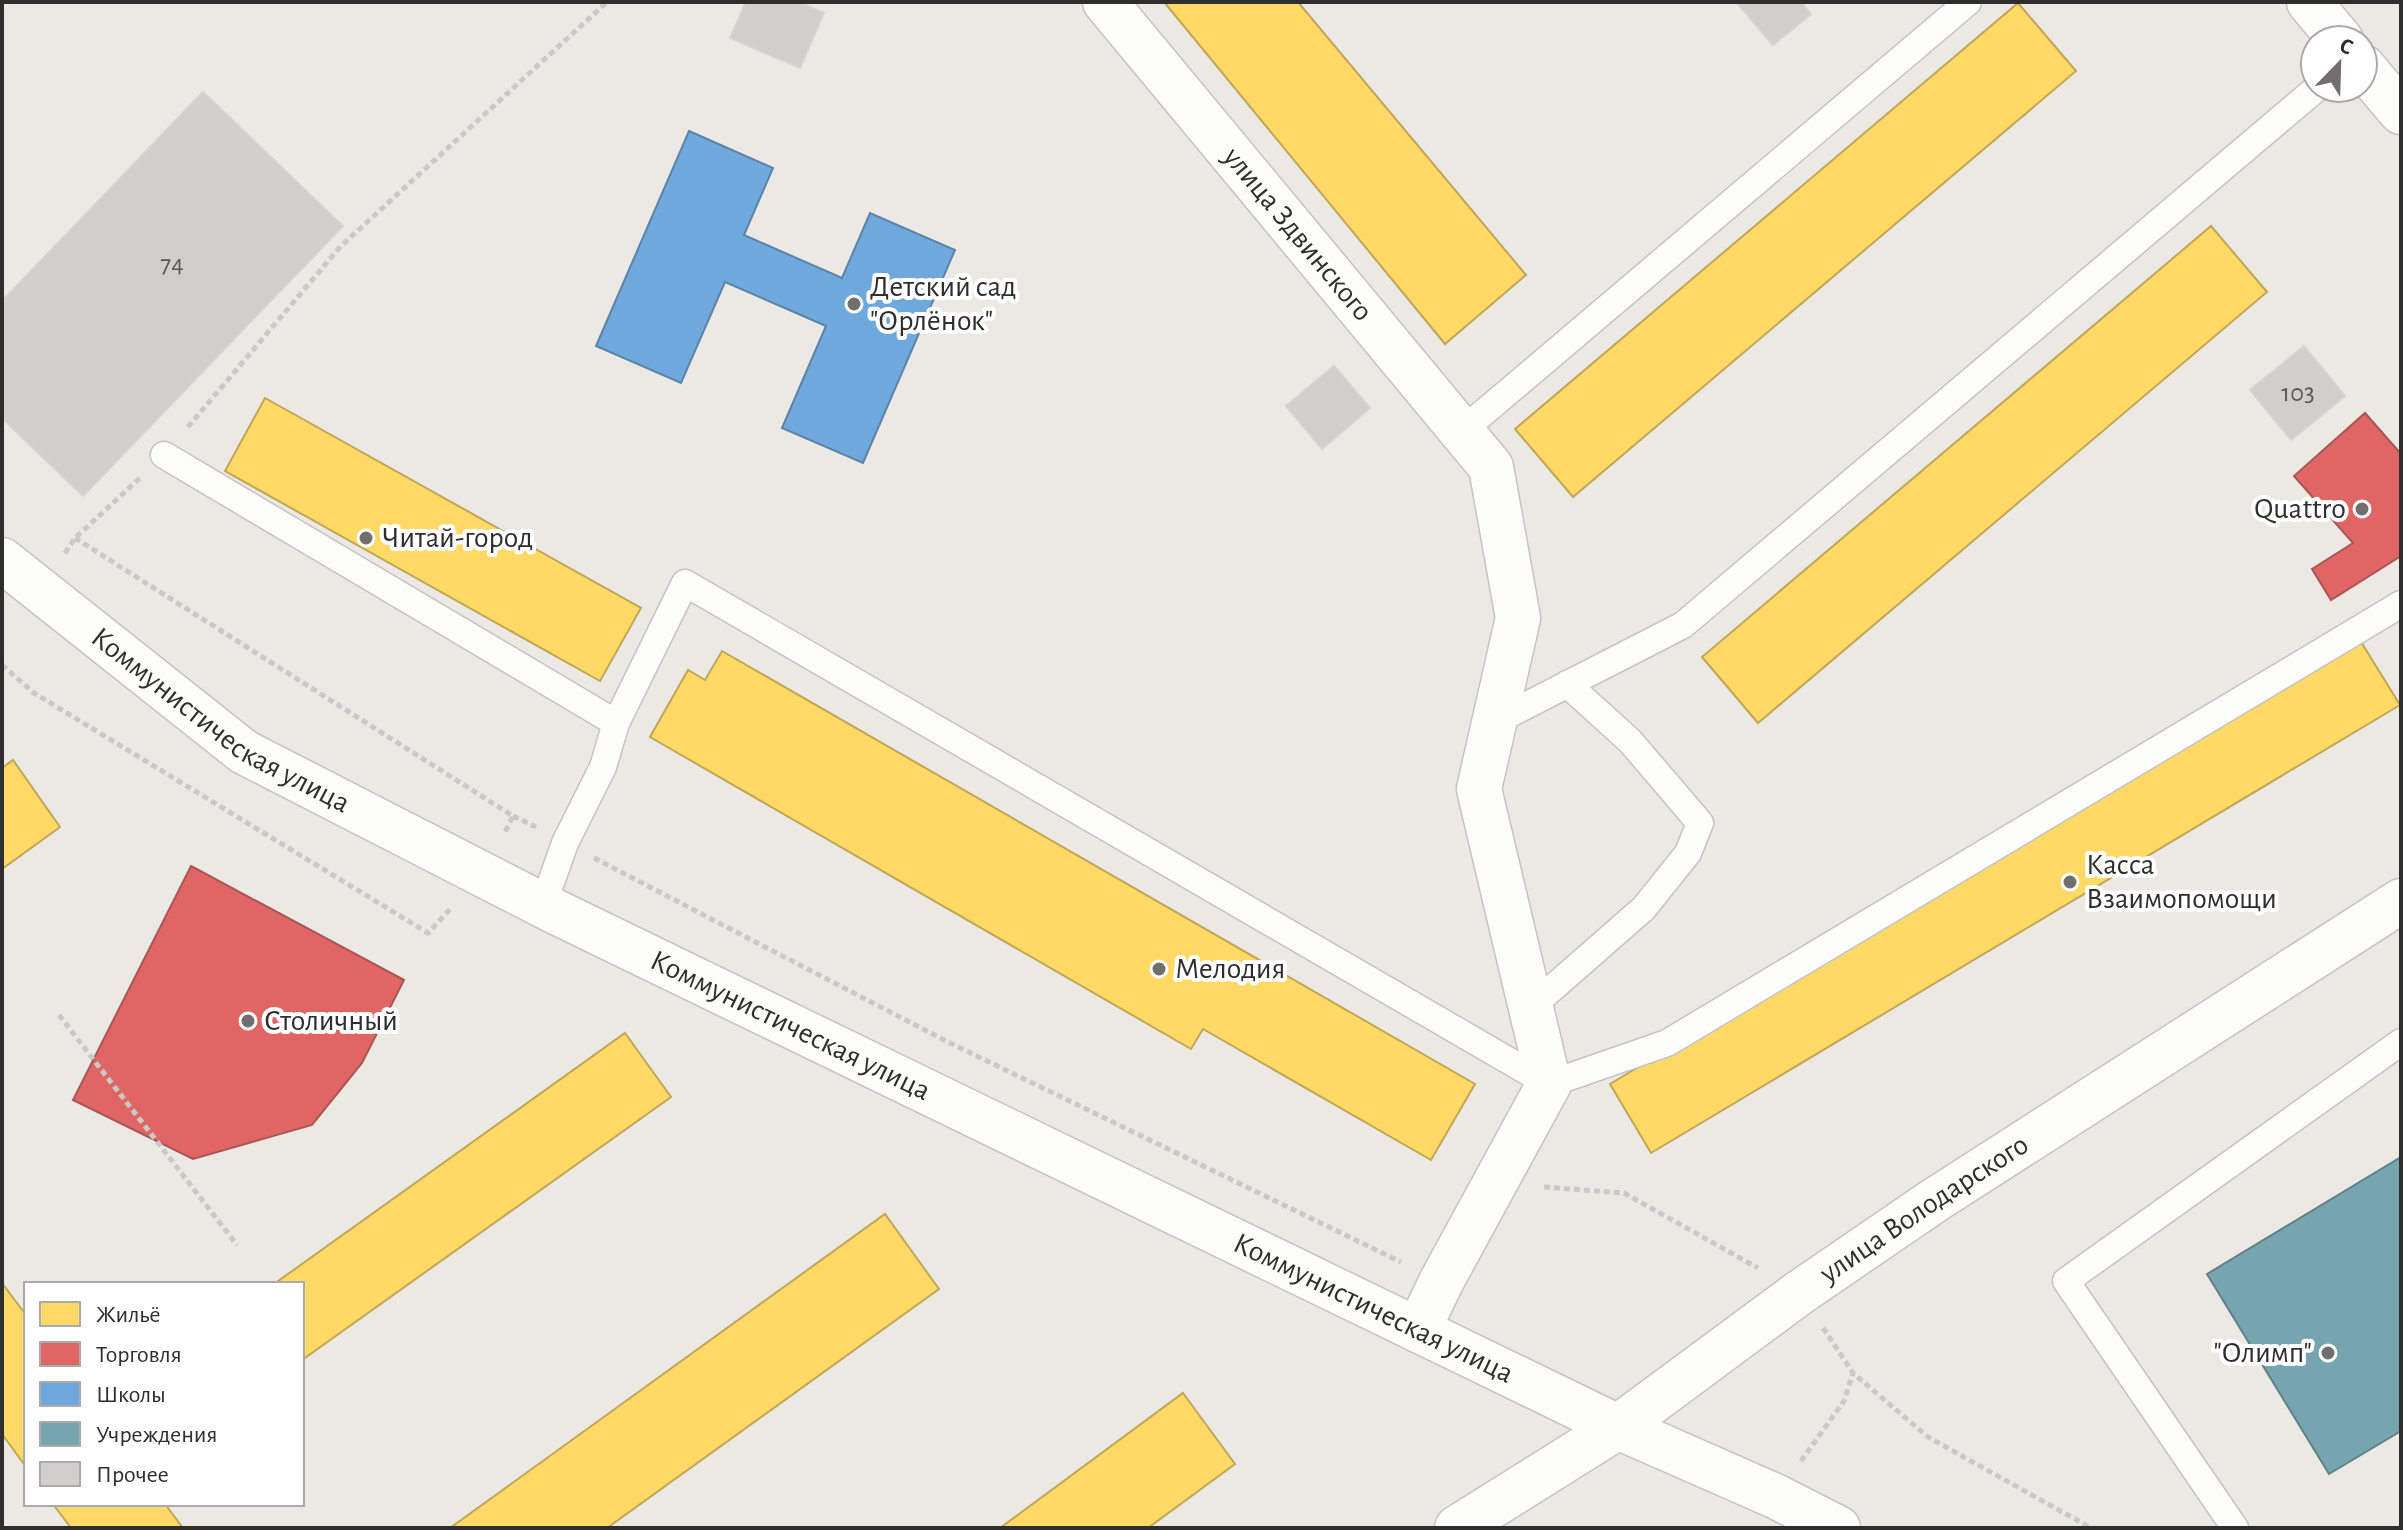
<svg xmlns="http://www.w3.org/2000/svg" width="2403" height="1530" font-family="'Alegreya Sans',sans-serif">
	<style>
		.homes { fill: #ffd966; stroke: #c0a655; stroke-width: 2 }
		.shops { fill: #e06666; stroke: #ab5555; stroke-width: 2 }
		.schools { fill: #6fa8dc; stroke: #5c83a8; stroke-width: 2 }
		.public { fill: #76a5af; stroke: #608188; stroke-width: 2 }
		.building { fill: #d1cecb; stroke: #d7d4d0; stroke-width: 2 }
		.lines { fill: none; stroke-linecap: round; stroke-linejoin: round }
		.service-casing { stroke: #c5c4c5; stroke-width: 29 }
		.minor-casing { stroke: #c5c4c5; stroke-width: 47 }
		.tertiary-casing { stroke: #c5c4c5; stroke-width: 47 }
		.secondary-casing { stroke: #c5c4c5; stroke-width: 47 }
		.path { stroke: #c9c9c8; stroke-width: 5; stroke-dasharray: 6 4; stroke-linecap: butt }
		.service { stroke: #fcfcfb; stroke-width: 26 }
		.minor { stroke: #fcfcfb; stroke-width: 44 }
		.tertiary { stroke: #fcfcfb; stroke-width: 44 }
		.secondary { stroke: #fcfcfb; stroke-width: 44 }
		.poi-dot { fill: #706f6e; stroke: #fff; stroke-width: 3 }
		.labels { text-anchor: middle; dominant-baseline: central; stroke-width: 8; stroke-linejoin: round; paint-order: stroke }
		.number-label { font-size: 26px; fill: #585857 }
		.street-label { font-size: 30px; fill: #2e2e2e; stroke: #fff }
		.poi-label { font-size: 30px; fill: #2e2e2e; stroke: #fff; text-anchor: start }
	</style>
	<rect width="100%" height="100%" fill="#ece8e4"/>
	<path class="homes" d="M1164,2H1298L1526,275L1445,344Z
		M2018,3L2076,71L1573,497L1515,429Z
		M2211,226L2267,292L1758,723L1702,657Z
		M265,398L641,608L600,681L225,471Z
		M2358,637L2400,705L1651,1153L1610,1084Z
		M722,651L1475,1084L1431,1160L1203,1029L1191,1049L650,737L688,670L705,680Z
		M13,760L60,827L2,869V768Z
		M625,1033L671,1097L302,1360V1284H274Z
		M885,1214L939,1289L607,1528H450Z
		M2,1283L26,1315V1467L2,1434Z
		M1183,1393L1235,1464L1148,1528H1000Z
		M53,1504H165L183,1528H71Z"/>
	<path class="shops" d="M2365,413L2401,454V556L2331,600L2312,569L2353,543L2294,476Z
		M191,866L404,980L362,1063L312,1125L193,1159L73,1100Z"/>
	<path class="schools" d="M689,131L773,168L744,235L842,278L870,213L955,250L863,463L782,428L826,326L725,282L681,383L596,346Z"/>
	<path class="public" d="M2401,1157V1431L2329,1474L2207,1274Z"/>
	<path class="building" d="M746,2H799L824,13L800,68L730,38Z
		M1736,2H1801L1811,14L1773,45Z
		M203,92L343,226L83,496L2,418V301Z
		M2304,346L2345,396L2291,440L2250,390Z
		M1334,366L1370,408L1322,449L1286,406Z"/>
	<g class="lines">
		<defs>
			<path id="service" d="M1462,431L1968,2
				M164,455L616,723
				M1494,722L1683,625L2317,88
				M543,905L565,843L603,767L616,723L685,583L1549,1084L1667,1043L2401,604
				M1531,1007L1644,908L1688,853L1700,823L1630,741L1567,684
				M2235,1528L2066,1281L2401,1042"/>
			<g id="minor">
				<path id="s1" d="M1105,2L1491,467L1518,618L1479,789L1549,1084L1441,1282L1418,1330"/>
			</g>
			<path id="tertiary" d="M2309,2L2341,40
				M2363,67L2401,112
				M1457,1528L1618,1427"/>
			<g id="secondary">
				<path id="s2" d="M2,560L244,752L554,911L1618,1427L1775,1496L1838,1528"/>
				<path id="s3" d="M1618,1427L1799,1293L1935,1200L2401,901"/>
			</g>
		</defs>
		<use href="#service" class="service-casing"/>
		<use href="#minor" class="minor-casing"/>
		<use href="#tertiary" class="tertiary-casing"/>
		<use href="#secondary" class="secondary-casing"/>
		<path class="path" d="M188,427L340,247L607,2
			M75,538L513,816L504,834
			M65,553L75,538L140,478
			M2,665L34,693L428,933L452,907
			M513,816L536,827
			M594,858L946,1041L1401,1262
			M59,1015L237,1245
			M1544,1187L1624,1193L1758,1268
			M1823,1328L1853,1373L1928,1437L2091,1528
			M1801,1461L1844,1401L1853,1373"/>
		<use href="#service" class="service"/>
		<use href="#minor" class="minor"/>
		<use href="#tertiary" class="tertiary"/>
		<use href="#secondary" class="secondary"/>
	</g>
	<g class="poi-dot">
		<circle cx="854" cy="304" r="8"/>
		<circle cx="2362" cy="509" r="8"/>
		<circle cx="366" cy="538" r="8"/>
		<circle cx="2070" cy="882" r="8"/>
		<circle cx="1159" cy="969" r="8"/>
		<circle cx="248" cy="1021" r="8"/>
		<circle cx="2328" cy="1353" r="8"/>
	</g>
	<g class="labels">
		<g class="number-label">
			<text x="172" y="264">74</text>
			<text x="2298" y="393">103</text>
		</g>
		<g class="street-label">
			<text stroke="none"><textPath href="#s1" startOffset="302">улица Здвинского</textPath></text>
			<text stroke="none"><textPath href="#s2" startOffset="272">Коммунистическая улица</textPath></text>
			<text stroke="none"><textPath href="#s2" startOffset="920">Коммунистическая улица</textPath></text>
			<text stroke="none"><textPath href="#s3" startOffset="376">улица Володарского</textPath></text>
			<text stroke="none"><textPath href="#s2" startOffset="1568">Коммунистическая улица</textPath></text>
		</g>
		<g class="poi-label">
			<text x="870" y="287">Детский сад<tspan x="870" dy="34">"Орлёнок"</tspan></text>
			<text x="2346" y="509" text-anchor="end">Quattro</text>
			<text x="382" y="538">Читай-город</text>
			<text x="2086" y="865">Касса<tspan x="2086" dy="34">Взаимопомощи</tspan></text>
			<text x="1175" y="969">Мелодия</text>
			<text x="264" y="1021">Столичный</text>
			<text x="2312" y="1353" text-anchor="end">"Олимп"</text>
		</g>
	</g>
	<rect width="2403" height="1530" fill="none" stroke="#2e2e2e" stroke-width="8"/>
	<rect x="24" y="1282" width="280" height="224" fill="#ffffff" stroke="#ababab" stroke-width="2"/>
	<rect x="40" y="1302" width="40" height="24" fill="#ffd966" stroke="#ababab" stroke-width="2"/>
	<text x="96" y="1322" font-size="24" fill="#2e2e2e">Жильё</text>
	<rect x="40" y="1342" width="40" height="24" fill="#e06666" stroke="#ababab" stroke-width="2"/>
	<text x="96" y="1362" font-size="24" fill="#2e2e2e">Торговля</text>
	<rect x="40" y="1382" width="40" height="24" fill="#6fa8dc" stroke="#ababab" stroke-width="2"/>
	<text x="96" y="1402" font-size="24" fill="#2e2e2e">Школы</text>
	<rect x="40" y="1422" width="40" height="24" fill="#76a5af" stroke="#ababab" stroke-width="2"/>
	<text x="96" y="1442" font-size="24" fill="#2e2e2e">Учреждения</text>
	<rect x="40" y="1462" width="40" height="24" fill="#d1cecb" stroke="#ababab" stroke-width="2"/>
	<text x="96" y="1482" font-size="24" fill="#2e2e2e">Прочее</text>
	<g transform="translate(2339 64) rotate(23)"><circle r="38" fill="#ffffff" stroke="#ababab" stroke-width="2"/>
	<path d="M0-6L14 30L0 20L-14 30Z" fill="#706f6e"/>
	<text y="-12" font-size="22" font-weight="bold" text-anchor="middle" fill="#2e2e2e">С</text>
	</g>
</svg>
